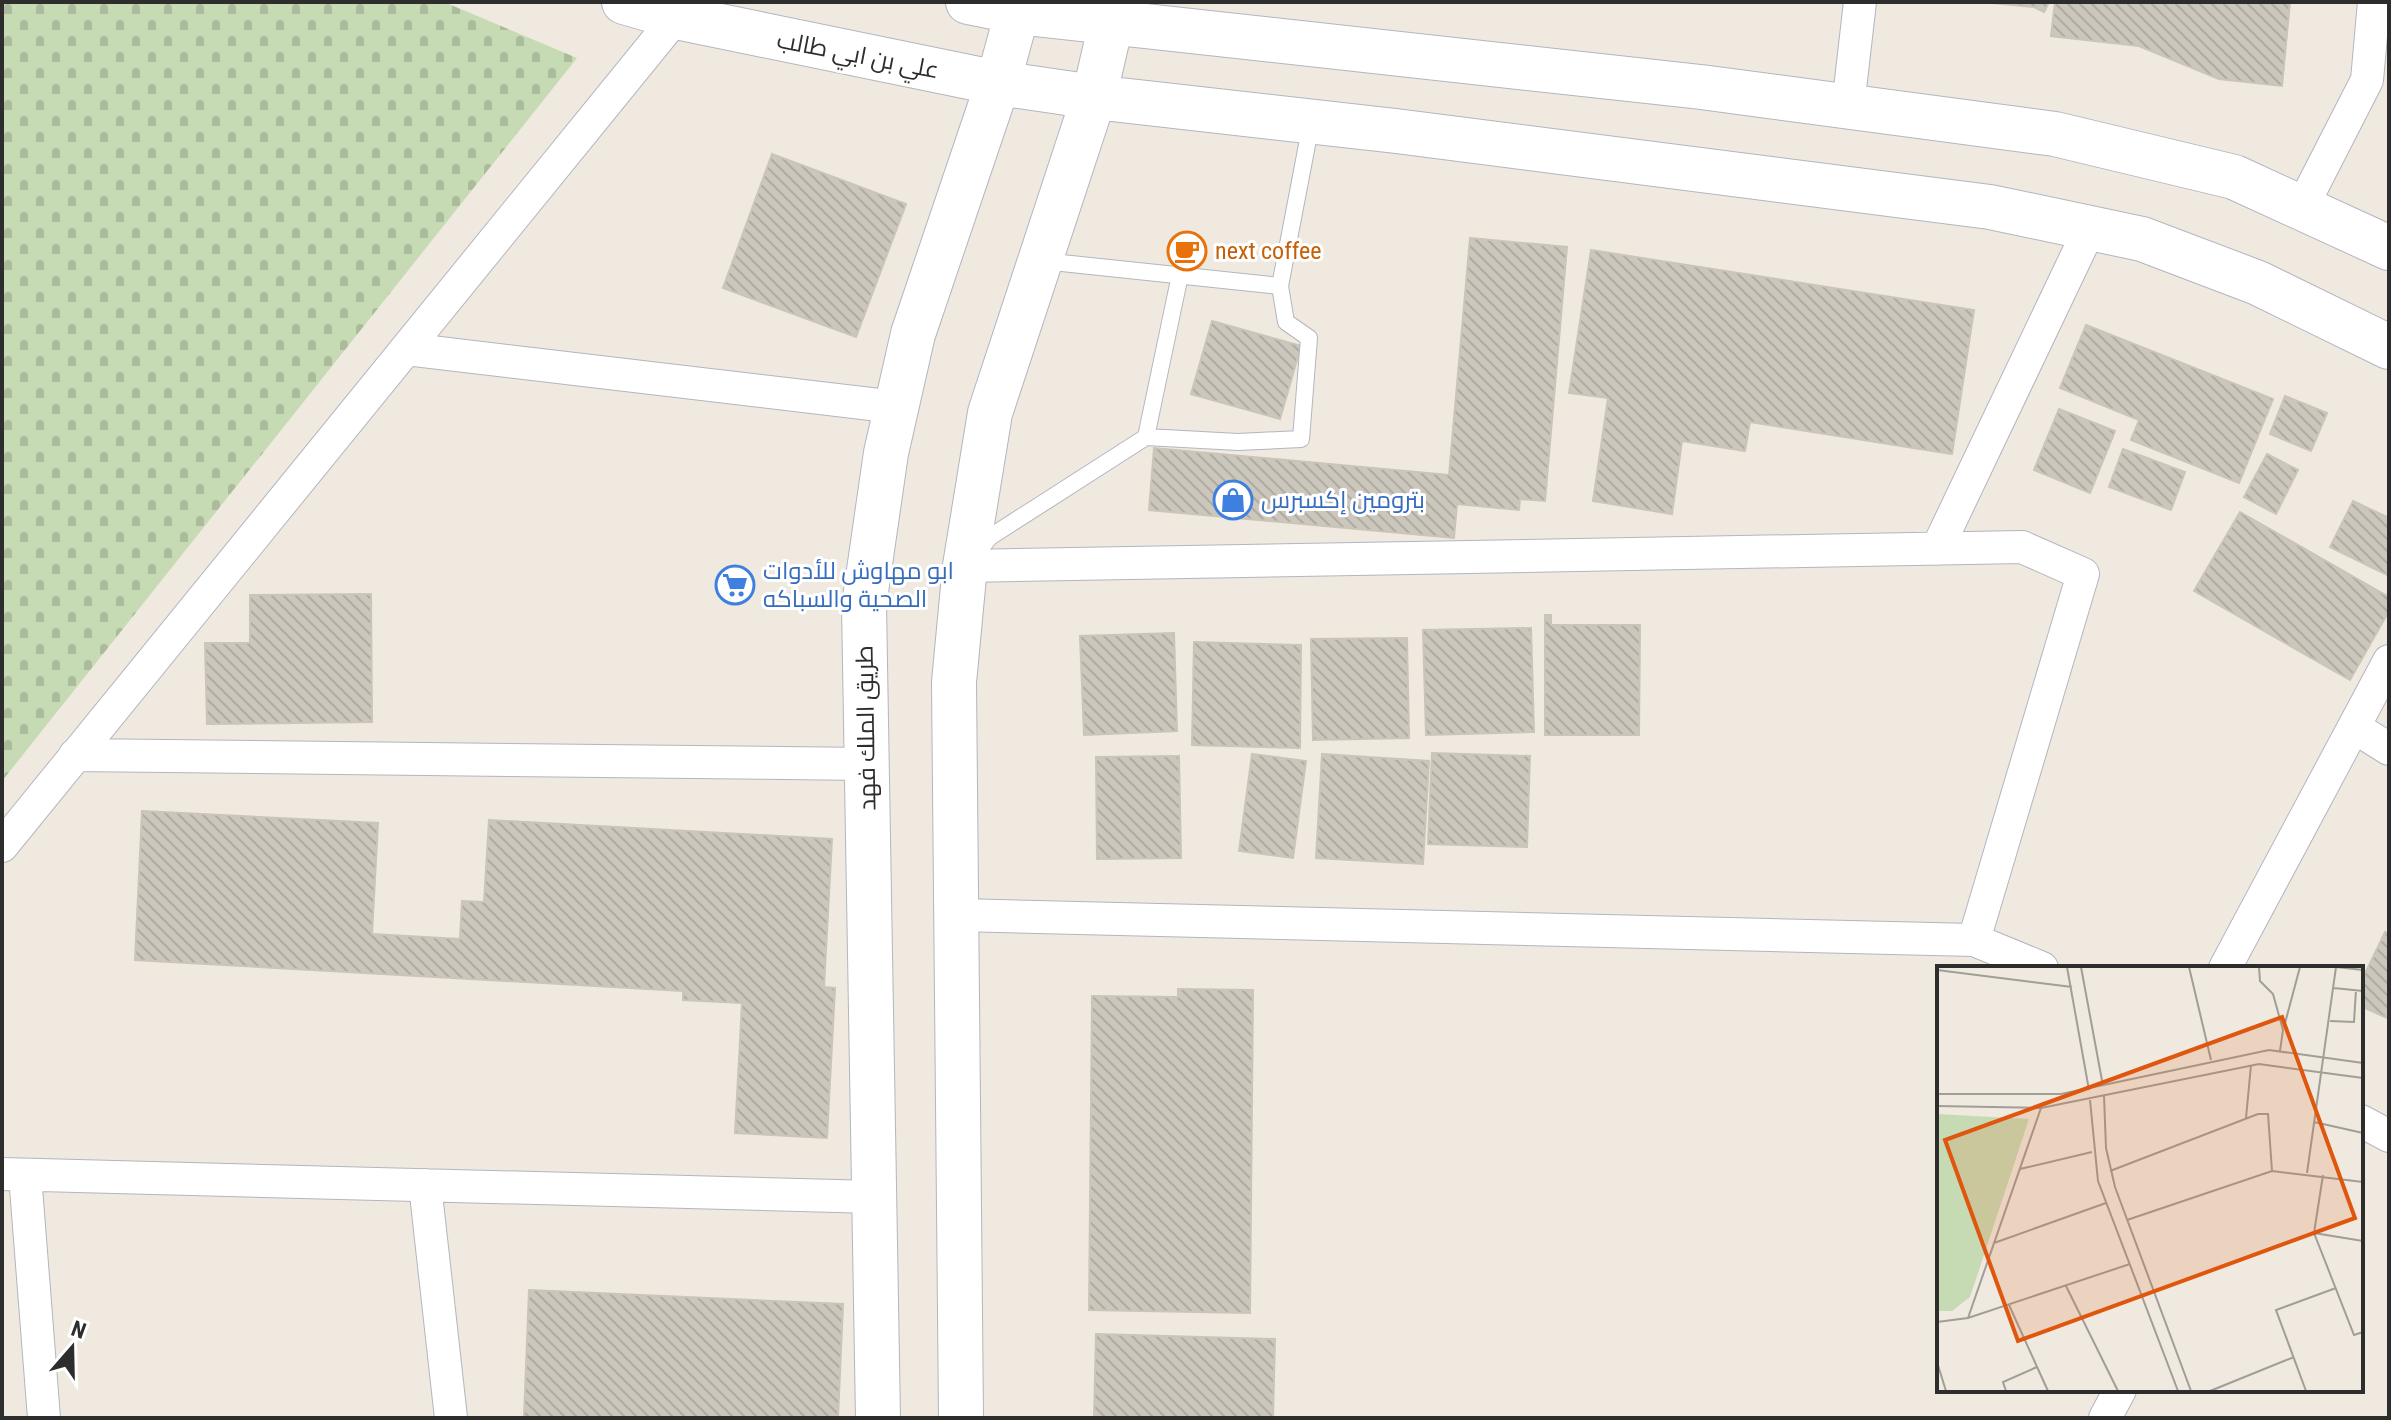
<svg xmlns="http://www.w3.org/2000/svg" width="2391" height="1420" font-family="'Roboto Condensed',Cairo,sans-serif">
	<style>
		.cemetery { fill: url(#cemetery-stones) }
		.building { fill: url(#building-back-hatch); stroke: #cbc5b8; stroke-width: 2 }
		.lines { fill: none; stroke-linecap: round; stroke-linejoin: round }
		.lane-casing { stroke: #b3b5c1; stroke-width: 18 }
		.street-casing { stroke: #b3b5c1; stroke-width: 34 }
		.secondary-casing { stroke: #b3b5c1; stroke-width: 46 }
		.lane { stroke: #fff; stroke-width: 16 }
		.street { stroke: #fff; stroke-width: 32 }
		.secondary { stroke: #fff; stroke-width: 44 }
		.labels { text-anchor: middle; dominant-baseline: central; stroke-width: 6; stroke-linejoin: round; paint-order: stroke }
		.street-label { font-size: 24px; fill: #2d2d2d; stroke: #fff }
		.food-label { font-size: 24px; fill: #c56008; stroke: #fff; text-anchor: start }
		.shop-label { font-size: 24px; fill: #366cbe; stroke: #fff; text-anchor: start }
		.inset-road { fill: none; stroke: #a19e98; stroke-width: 2 }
		.view { fill: #df570e; fill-opacity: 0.15; stroke: #df570e; stroke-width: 4 }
		.inset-edge { fill: none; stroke: #2d2d2d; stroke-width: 4 }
	</style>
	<defs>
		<pattern id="cemetery-stones" width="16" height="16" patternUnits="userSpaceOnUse" patternTransform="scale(2)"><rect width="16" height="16" fill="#c6dbb4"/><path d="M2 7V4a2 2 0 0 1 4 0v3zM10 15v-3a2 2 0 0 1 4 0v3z" fill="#aabc9b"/></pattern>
		<pattern id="building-back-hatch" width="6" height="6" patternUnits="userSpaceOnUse" patternTransform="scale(2)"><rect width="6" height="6" fill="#cbc7bd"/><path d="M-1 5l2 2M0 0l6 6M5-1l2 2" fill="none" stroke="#afaba3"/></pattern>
	</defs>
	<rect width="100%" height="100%" fill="#efe9df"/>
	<path class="cemetery" d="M2,2H444L577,58L2,781Z"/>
	<path class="building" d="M1981,2H2049L2044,12L2034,7Z
		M2055,2H2290L2282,86L2219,79L2139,46L2051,36Z
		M772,154L906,204L856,337L723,288Z
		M1470,238L1567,247L1545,501L1520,499L1519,510L1457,504L1454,538L1149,510L1154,448L1449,475Z
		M1591,250L1974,310L1952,454L1750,422L1745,451L1682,441L1672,514L1593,501L1608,398L1569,393Z
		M1212,321L1301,346L1280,419L1191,394Z
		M2086,325L2273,399L2239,483L2131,440L2139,420L2060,388Z
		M2285,396L2327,413L2311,451L2270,434Z
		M2059,409L2115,431L2090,493L2034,470Z
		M2123,449L2185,472L2171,510L2109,487Z
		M2267,454L2298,470L2276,514L2244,497Z
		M2353,501L2389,518V576L2330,547Z
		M2240,512L2389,597V611L2350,680L2194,591Z
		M371,594L372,722L207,724L205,643H250V595Z
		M1545,615H1551V625H1640L1639,735H1545Z
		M1531,628L1534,732L1426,735L1423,630Z
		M1174,633L1177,731L1084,735L1080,636Z
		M1407,638L1409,738L1313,740L1311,639Z
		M1194,642L1301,645L1300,748L1192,745Z
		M1432,753L1530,756L1527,847L1428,844Z
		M1252,754L1306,761L1293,858L1239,851Z
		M1322,754L1429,761L1423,864L1316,858Z
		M1179,756L1181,858L1097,859L1096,757Z
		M142,811L378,823L372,934L460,939L462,901L484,902L489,820L832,839L824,987L835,988L827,1138L735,1133L742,1003L683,1000V991L135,960Z
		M2385,932L2389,934V1019L2361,1006V982Z
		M1178,989L1253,990L1250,1313L1089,1310L1092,996L1178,997Z
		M529,1290L843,1304L838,1418H524Z
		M1096,1334L1275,1339L1273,1418H1094Z"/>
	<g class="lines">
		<defs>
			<path id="lane" d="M1043,261L1280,286
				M1146,437L1180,275
				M979,550L990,537L1146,437L1238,442L1301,439L1309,338L1286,322L1280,286L1311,124"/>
			<path id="street" d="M1848,106L1860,2
				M2302,207L2367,80L2374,2
				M406,349L896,407
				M1937,549L2089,230
				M965,566L2022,547L2083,574L1974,940
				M2354,727L2389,749
				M75,755L867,764
				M2,846L676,17
				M958,915L1974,940L2042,968
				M2225,968L2389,661
				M2361,1121L2389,1136
				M2,1174L874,1197
				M25,1175L44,1418
				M425,1185L451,1418
				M2105,1418L2120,1390"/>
			<path id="secondary" d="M624,2L676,17L998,83L1094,97L1396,131L1990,207L2142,239L2258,283L2389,347
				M968,2L1018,12L1701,87L2055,134L2234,177L2389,248
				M878,1418L864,605L886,453L913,334L998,83L1020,2
				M961,1418L954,682L965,566L990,413L1094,97L1116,2"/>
		</defs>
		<use href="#lane" class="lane-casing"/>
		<use href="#street" class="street-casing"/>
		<use href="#secondary" class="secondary-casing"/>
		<use href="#lane" class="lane"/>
		<use href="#street" class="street"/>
		<use href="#secondary" class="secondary"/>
	</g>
	<defs>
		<symbol id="cafe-ring" viewBox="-11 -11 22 22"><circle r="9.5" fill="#fff" stroke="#e8710a" stroke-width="1.5"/><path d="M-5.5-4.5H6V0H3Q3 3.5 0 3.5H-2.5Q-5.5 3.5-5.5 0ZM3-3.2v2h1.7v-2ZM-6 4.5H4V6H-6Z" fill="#e8710a"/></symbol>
		<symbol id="shop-ring" viewBox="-11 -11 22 22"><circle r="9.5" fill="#fff" stroke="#3f7fe0" stroke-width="1.5"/><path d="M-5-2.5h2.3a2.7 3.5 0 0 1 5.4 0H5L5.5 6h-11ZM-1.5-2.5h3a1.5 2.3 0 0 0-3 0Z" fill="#3f7fe0"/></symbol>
		<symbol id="supermarket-ring" viewBox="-11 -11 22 22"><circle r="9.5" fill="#fff" stroke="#3f7fe0" stroke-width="1.5"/><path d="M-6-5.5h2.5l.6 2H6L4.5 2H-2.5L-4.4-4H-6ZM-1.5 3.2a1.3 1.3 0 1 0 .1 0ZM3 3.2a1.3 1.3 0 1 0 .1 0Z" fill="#3f7fe0"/></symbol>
	</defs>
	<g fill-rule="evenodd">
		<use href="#cafe-ring" x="1165" y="229" width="44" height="44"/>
		<use href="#shop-ring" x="1211" y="478" width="44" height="44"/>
		<use href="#supermarket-ring" x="713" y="563" width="44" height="44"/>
	</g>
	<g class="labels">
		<g class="street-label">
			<text transform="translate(858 55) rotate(11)">علي بن ابي طالب</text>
			<text transform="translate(866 728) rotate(-91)">طريق الملك فهد</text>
		</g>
		<g class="food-label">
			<text x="1215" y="251">next coffee</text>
		</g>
		<g class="shop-label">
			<text x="1261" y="500">بترومين إكسبرس</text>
			<text x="763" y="571">ابو مهاوش للأدوات<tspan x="763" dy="28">الصحية والسباكه</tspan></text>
		</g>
	</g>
	<g transform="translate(1937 966)">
		<rect width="426" height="426" fill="#efe9df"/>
		<path d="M0,148L92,153L33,331L15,345H0Z" fill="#c6dbb4"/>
		<path class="inset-road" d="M130,1L152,124M144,1L166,120M252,1L274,94M322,1L323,15L336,28L346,64L343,85M399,1L426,4M0,4L135,21M397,22L426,25M393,55L417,56L419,24M347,61L363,1M0,128H124L332,84L426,97M167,130L169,182L178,221L254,425M153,134L161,215L241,425M0,140L104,142L322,98L426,112M309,152L314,99M377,156L426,167M83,203L155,186M173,205L321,148H331L335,205M370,207L399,1M386,209L377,267L417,369L426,366M190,254L335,205L426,216M377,267L426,275M57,277L169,237M129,320L181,425M72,339L111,425M31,352L104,142M0,356L31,352L193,298M0,396L9,425M69,425L66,416L100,401M273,425L357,391M369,425L339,344L399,322"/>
		<path class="view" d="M345,51L418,252L81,375L8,174Z"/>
		<rect width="426" height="426" class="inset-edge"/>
	</g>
	<rect width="2391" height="1420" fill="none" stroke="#2d2d2d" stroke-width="8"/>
	<g transform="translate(72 1348) rotate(20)" stroke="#ffffff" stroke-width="6" paint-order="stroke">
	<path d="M0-6L14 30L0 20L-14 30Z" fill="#2d2d2d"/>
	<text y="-12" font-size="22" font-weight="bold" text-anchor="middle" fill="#2d2d2d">N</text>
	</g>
</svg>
